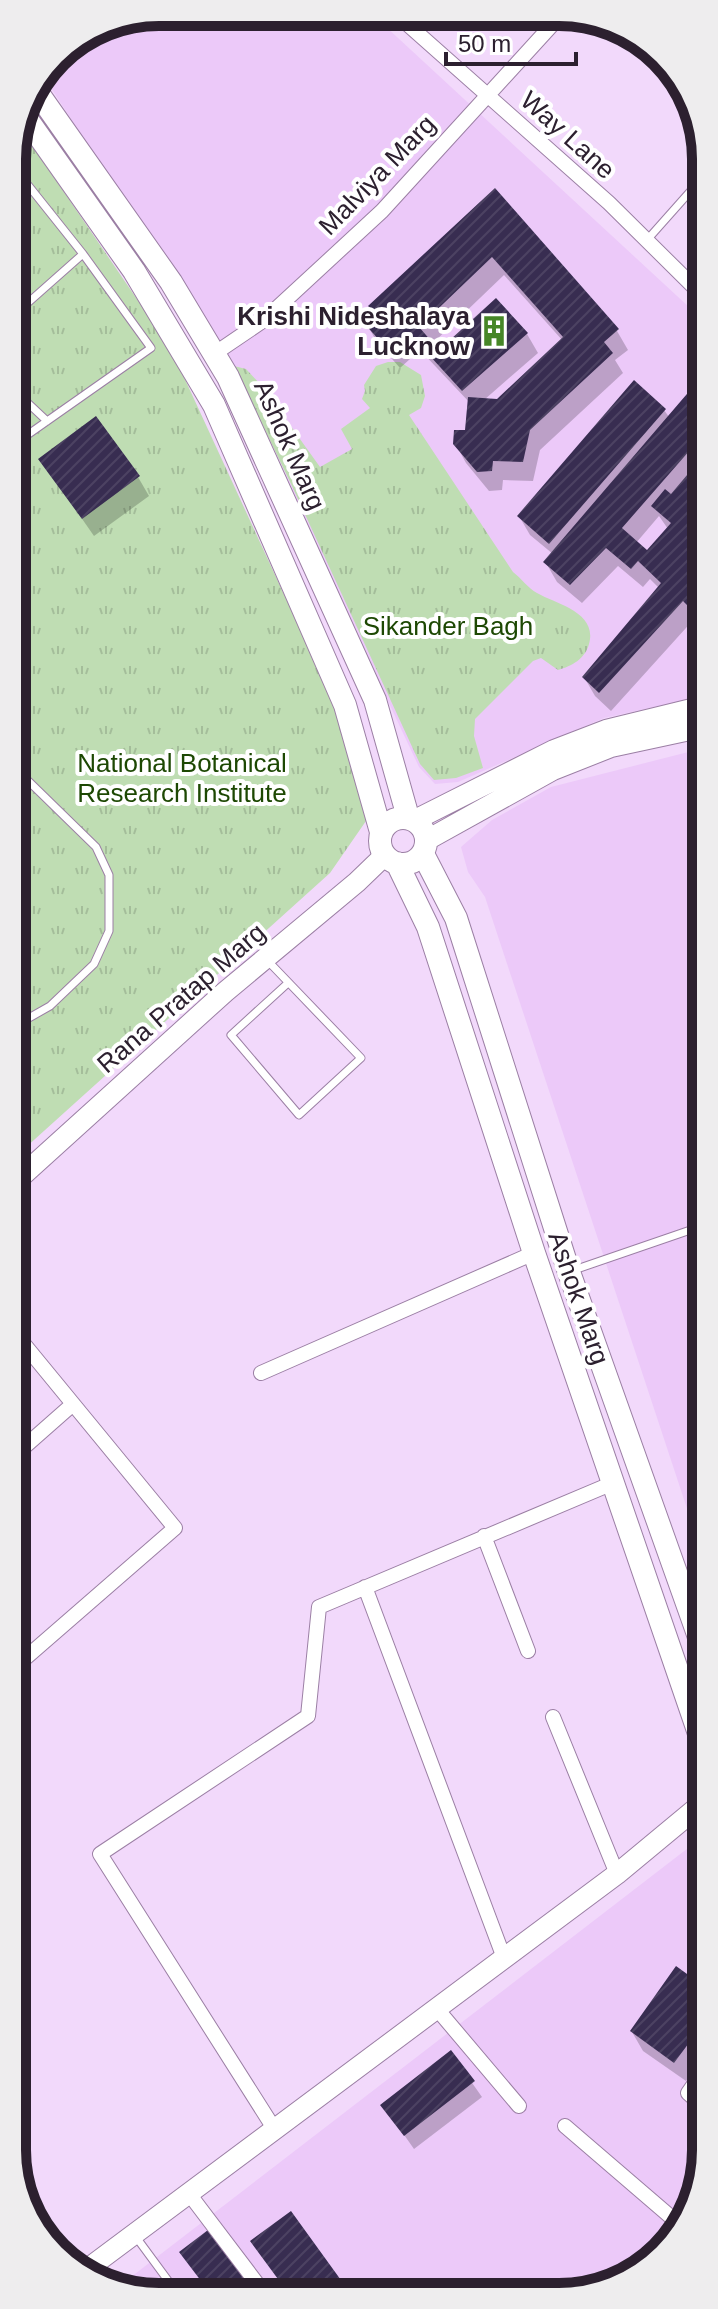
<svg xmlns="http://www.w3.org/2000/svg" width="718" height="2309" font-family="Arial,sans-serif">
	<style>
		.built { fill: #ecc9f9 }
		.grass { fill: url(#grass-tufts) }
		.shadow { fill: #0003; fill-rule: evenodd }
		.building { fill: url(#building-hatch) }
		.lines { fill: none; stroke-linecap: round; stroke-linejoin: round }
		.lane-casing { stroke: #9b7fa4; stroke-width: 9 }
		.street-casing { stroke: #9b7fa4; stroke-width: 16 }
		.secondary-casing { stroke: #9b7fa4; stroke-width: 22 }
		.primary-casing { stroke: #9b7fa4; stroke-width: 24 }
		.lane { stroke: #fff; stroke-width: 7 }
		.street { stroke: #fff; stroke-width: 14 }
		.secondary { stroke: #fff; stroke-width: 20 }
		.primary { stroke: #fff; stroke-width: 22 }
		.labels { text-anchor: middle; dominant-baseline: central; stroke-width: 8; stroke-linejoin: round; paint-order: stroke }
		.street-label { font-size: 26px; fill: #2c202f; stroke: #fff }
		.poi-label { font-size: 26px; font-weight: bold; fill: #2c202f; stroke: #fff; text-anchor: end }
		.park-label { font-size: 26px; fill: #1d4803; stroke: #fff }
		.rim { fill: none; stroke: #2c202f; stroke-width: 10 }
	</style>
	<defs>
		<pattern id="grass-tufts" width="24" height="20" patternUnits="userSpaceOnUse" patternTransform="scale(2)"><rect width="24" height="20" fill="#bfddb3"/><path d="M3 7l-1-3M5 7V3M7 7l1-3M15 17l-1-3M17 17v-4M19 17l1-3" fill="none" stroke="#a4bd9a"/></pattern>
		<pattern id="building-hatch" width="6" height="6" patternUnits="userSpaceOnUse" patternTransform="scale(2)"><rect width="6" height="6" fill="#382d51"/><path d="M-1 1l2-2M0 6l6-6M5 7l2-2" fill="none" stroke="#4c4262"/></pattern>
	</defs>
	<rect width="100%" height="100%" fill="#f2d9fb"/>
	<path class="built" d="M159,12L371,13L703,320L704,696L604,718L458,782L435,784L419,767L231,368L42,74L62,49Z
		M704,748L705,1563L485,897L468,872L461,847L492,820L551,787Z
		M705,1835L706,2159L669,2247L587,2294H130L118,2287Z"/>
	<path class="grass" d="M19,126L171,349L347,731L366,821L330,873L14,1158L12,149Z
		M388,362H400L421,375L425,396L421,408L409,415L513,572C521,578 528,588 537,593C556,604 598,612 589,644C585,659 572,666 558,670L541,658L533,661L475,719L474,736L483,768L456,778L434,780L420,764L291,484L234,366L246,369L262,386L320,467L352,449L341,429L370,408L362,399L365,391L364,385L376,366Z
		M704,624V692L700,693C690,663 685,651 704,624Z"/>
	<path class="shadow" d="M495,191L617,331L628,350L615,360L623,373L540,450L533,481L503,480L502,490L489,491L466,463L455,443L467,432L470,403L420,350L400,368L377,342L366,323L376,315L371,306ZM504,275L563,341L498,401L484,400L538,353L527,334L439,353L432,344Z
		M704,377V628L695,618L611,711L595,696L584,677L659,588L650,579L643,587L618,566L582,603L557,582L546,563L553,554L530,535L519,516L664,410L669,417ZM659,516L668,529L647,553L636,543Z
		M41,460L138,477L149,496L94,536Z
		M705,1939V1970L694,1953Z
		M676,1969L706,1990V2054L686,2081L643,2051L632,2032Z
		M451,2053L482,2097L414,2149L383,2105Z"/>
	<path class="building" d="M495,188L619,329L604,342L613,353L530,430L523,462L493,461L492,471L477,472L453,444L454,430H465L468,397L497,399L563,337L492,257L419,327L439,350L496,298L528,333L462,391L408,332L388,350L363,322L376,313L368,306Z
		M704,374V434L622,528L647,550L671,523L651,506L665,489L671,494L704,455V599L693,611L683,601L599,693L582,677L661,583L638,561L631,569L606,548L570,585L543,562Z
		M634,380L666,409L549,544L517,516Z
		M96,416L140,476L82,519L38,459Z
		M705,1936V1964L692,1953Z
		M676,1966L705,1987L706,2020L674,2063L630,2031Z
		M451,2050L475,2081L404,2136L380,2105Z
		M291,2211L351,2294H289L250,2241Z
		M208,2230L256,2294H211L179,2252Z"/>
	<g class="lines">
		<defs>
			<path id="lane" d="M647,240L703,177
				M13,316L83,254
				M13,389L47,421
				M13,445L151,348L83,254L24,180
				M13,766L96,847L109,875V931L94,964L50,1006L13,1027
				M266,959L361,1058L299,1115L231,1035L288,983
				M571,1271L705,1225
				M690,1694L705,1688
				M136,2237L178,2294"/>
			<path id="street" d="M396,14L609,203L703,296
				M214,354L264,320L382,211L561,15
				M14,1332L175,1528L14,1668
				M261,1373L534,1253
				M14,1456L73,1404
				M484,1536L528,1651
				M365,1587L504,1958
				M553,1717L617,1874
				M437,2009L519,2106
				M706,2067L688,2093L706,2109
				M565,2126L679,2224
				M275,2130L100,1854L308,1716L319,1607L613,1483
				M190,2195L265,2294
				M512,2294L517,2289L536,2294"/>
			<path id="secondary" d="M415,820L554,750L606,730L704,706
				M427,840L553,770L611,747L704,727
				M14,1183L225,992L357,882L385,855
				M86,2270L617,1874L705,1801"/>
			<path id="primary" d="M33,86L171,282L228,377L375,700L408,817
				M22,112L134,271L214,405L345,705L381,832
				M380 841a23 23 0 1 1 46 0a23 23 0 1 1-46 0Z
				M423,854L456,918L569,1272L705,1654
				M397,863L428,927L534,1253L705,1751"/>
		</defs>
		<use href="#lane" class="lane-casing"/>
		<use href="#street" class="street-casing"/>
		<use href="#secondary" class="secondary-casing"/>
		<use href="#primary" class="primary-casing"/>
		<use href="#lane" class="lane"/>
		<use href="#street" class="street"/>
		<use href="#secondary" class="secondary"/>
		<use href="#primary" class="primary"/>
	</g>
	<defs>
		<symbol id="building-bare" viewBox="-9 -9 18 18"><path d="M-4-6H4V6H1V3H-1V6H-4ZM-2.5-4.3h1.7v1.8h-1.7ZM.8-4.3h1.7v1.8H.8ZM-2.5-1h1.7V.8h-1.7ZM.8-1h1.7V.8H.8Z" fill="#468627" stroke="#fff" stroke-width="2.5" paint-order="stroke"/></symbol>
	</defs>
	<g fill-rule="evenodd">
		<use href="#building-bare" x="472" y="309" width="44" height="44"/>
	</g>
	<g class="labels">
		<g class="street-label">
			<text transform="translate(568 135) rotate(42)">Way Lane</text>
			<text transform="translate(377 175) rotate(-46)">Malviya Marg</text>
			<text transform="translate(290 445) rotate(66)">Ashok Marg</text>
			<text transform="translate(181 998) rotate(-41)">Rana Pratap Marg</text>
			<text transform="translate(579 1298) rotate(71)">Ashok Marg</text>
		</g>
		<g class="poi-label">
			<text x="470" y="316">Krishi Nideshalaya<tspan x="470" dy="30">Lucknow</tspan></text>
		</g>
		<g class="park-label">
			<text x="448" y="626">Sikander Bagh</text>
			<text x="182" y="763">National Botanical<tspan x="182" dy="30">Research Institute</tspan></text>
		</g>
	</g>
	<path d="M0 0H718V2309H0ZM159 26H559A133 133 0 0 1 692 159V2150A133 133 0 0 1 559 2283H159A133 133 0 0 1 26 2150V159A133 133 0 0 1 159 26Z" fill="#eeedee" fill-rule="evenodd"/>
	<path class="rim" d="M159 26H559A133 133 0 0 1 692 159V2150A133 133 0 0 1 559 2283H159A133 133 0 0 1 26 2150V159A133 133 0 0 1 159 26Z"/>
	<path d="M446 52v12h130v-12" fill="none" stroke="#2c202f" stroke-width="4"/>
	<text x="458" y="52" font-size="24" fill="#2c202f" stroke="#ffffff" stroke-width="6" paint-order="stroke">50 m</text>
</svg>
